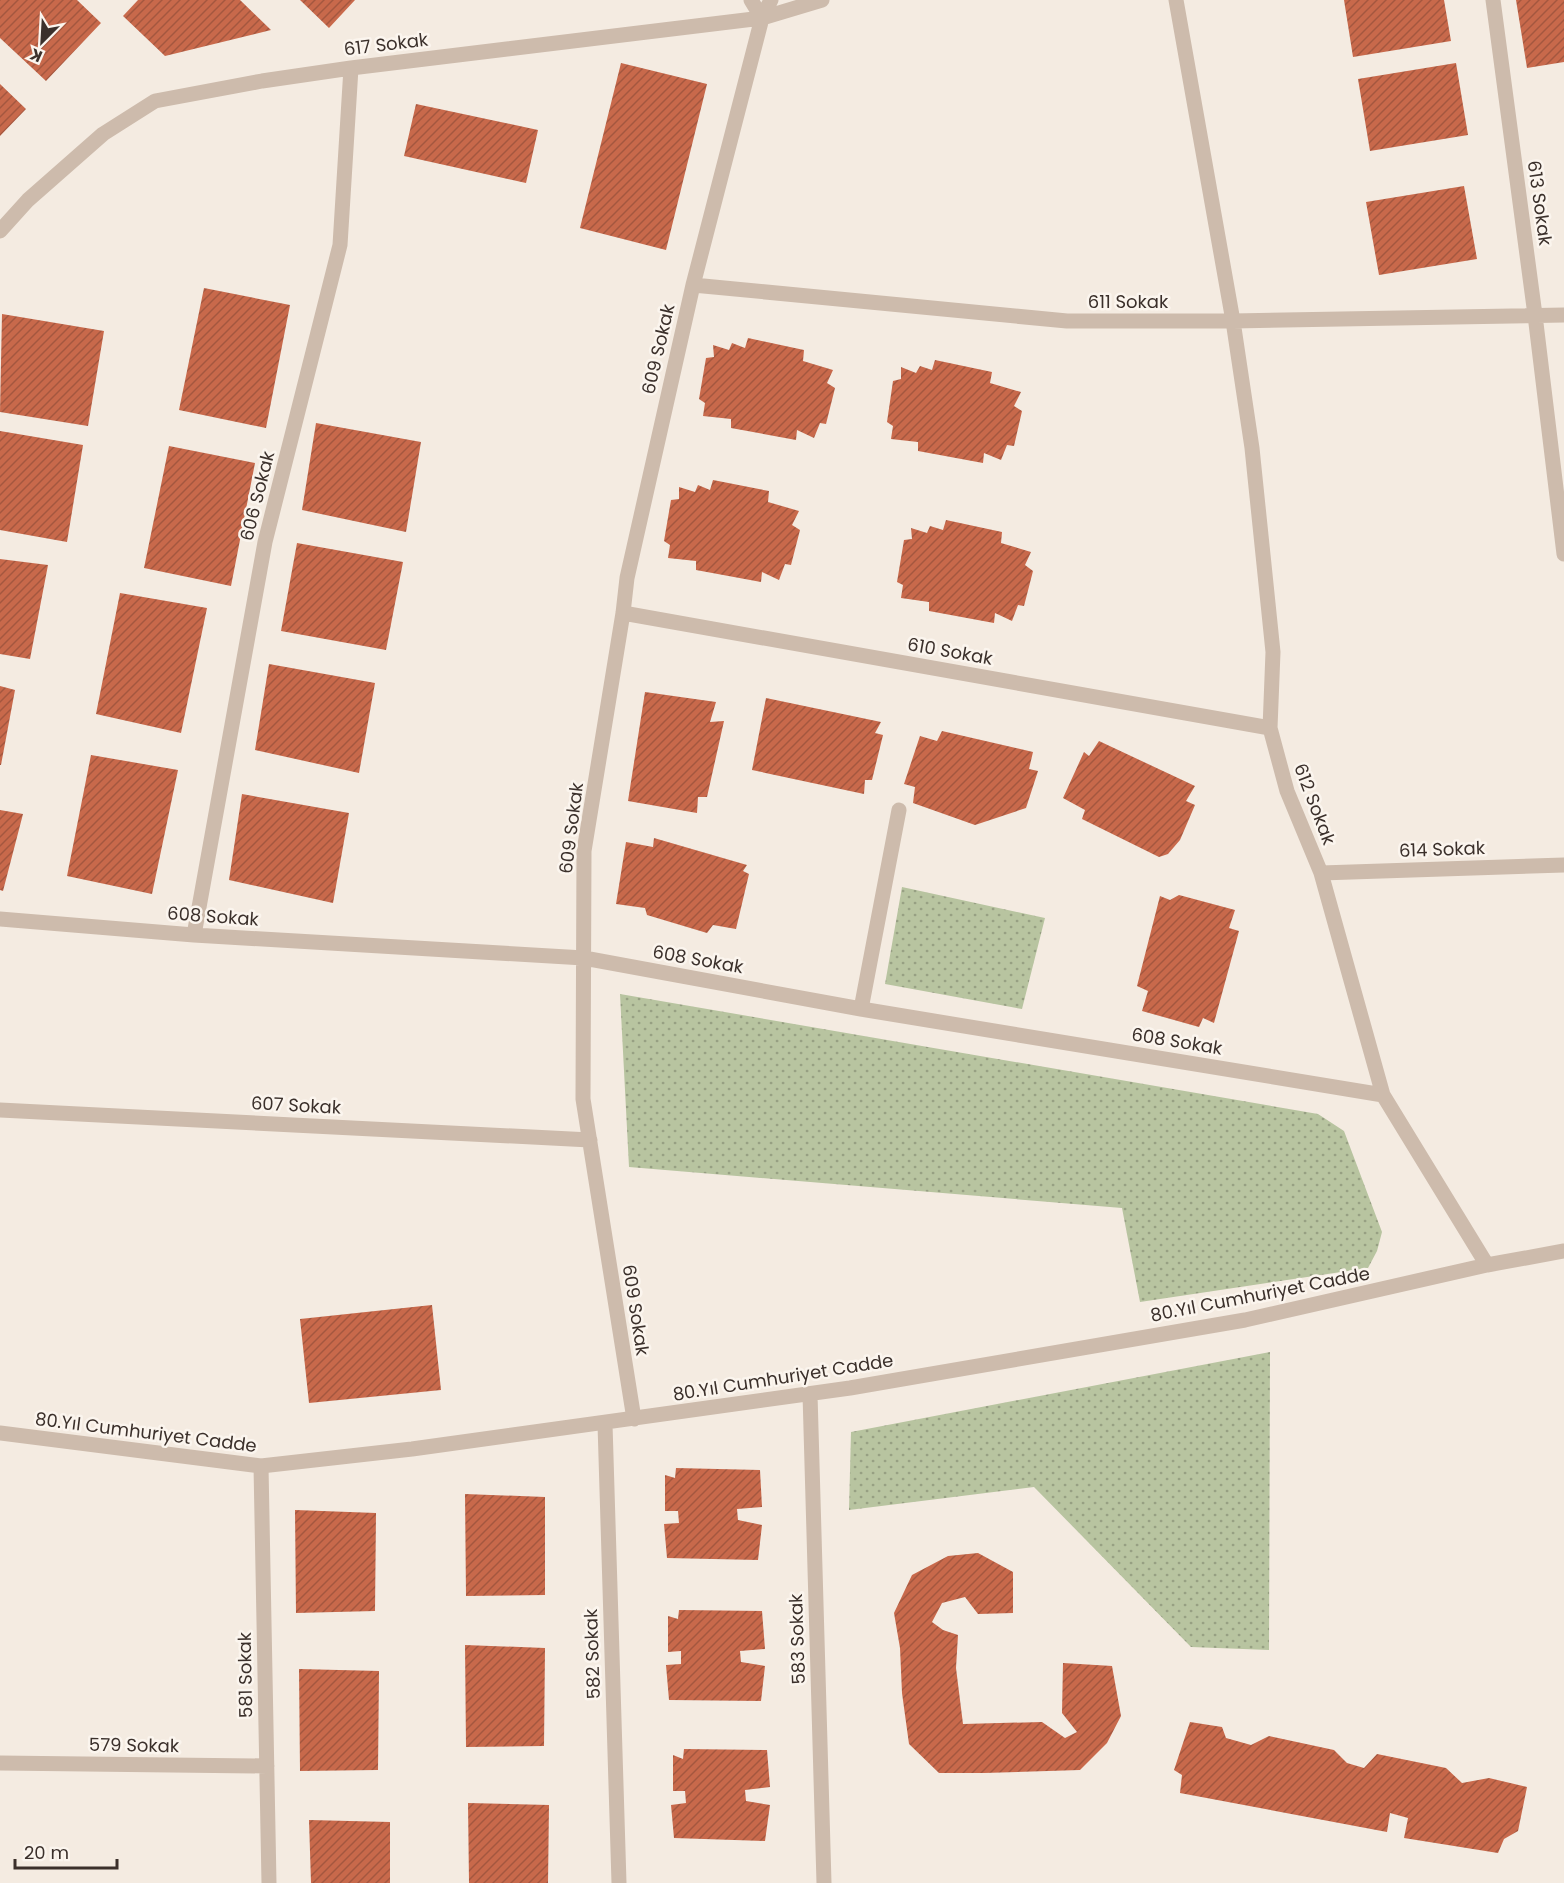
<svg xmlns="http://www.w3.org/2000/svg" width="1564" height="1883" font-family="Poppins,sans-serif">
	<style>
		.grass { fill: url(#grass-dots) }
		.building { fill: url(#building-hatch) }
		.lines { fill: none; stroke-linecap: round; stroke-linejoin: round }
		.minor { stroke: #cdbbac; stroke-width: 15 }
		.labels { text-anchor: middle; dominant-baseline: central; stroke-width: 5; stroke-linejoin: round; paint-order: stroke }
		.street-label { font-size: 18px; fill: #3b302b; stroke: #fbf5ee }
	</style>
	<defs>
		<pattern id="grass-dots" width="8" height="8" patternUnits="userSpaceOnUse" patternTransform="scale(1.5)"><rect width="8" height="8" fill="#b8c4a0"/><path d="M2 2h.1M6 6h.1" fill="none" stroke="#97a083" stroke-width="1.8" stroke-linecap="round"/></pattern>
		<pattern id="building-hatch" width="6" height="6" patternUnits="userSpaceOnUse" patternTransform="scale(1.5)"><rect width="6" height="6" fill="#c8694b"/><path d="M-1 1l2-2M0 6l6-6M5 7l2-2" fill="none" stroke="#a4573f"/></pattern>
	</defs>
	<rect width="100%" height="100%" fill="#f4ebe1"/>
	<path class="grass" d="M902,887L1045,918L1022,1009L885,984Z
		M620,994L1318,1114L1344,1131L1382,1232L1377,1251L1368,1268L1140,1302L1122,1208L629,1167Z
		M1270,1352L1269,1650L1191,1647L1034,1487L849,1510L851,1432Z"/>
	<path class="building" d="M0,0H77L101,23L46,81L0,38Z
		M138,0H240L271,30L165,56L123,16Z
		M300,0H355L329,28Z
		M1344,0H1444L1451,41L1353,57Z
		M1516,0H1564V62L1527,68Z
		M621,63L707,84L666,250L580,228Z
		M1456,63L1468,135L1370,151L1358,79Z
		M0,84L26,109L0,136Z
		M416,104L538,130L526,183L404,156Z
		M1464,186L1477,259L1379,275L1366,202Z
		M204,288L290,305L266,428L179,410Z
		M2,314L104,331L88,426L0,412Z
		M748,338L804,350L803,361L833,370L827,383L835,388L826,424L820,423L814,438L797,430L796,440L731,428V419L703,416L705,403L699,399L706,358L714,357L713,345L729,350L732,343L745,348Z
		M935,360L992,372L990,383L1021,392L1014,406L1022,411L1014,446L1007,445L1001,460L984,453L983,463L918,451V442L891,439L893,426L887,422L893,381L901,379V367L916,373L920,366L932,370Z
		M316,423L421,442L406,532L302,510Z
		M0,431L83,445L67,542L0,530Z
		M169,446L255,463L231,586L144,568Z
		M713,480L769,491L768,502L799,511L792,525L800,530L791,565L785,564L779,580L762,572L761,582L696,570V561L668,558L670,545L664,541L671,500L679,499V487L695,492L698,485L710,490Z
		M946,520L1002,532L1001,543L1031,552L1025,565L1033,571L1024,606L1018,605L1012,621L995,613L994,623L929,611V602L901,598L903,585L897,582L904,540L912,539L911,528L927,533L930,526L943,530Z
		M297,543L403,562L386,650L281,631Z
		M0,559L48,565L30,659L0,654Z
		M120,593L207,608L181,733L96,714Z
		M269,664L375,683L359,773L255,750Z
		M0,686L15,690L1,765H0Z
		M645,692L716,702L710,722L724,721L707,797H698L697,813L628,801Z
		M766,698L881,722L875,733L883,735L872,780H865L864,794L752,770Z
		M942,731L1033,752L1029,769L1038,771L1026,808L975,825L913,803L915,787L904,784L920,736L937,741Z
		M1099,741L1195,786L1186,801L1195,805L1180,840L1168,854L1159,857L1082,819L1085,810L1063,798L1084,752L1089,756Z
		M91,755L178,770L152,894L67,876Z
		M242,794L349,813L333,903L229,880Z
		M0,810L23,814L3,891L0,890Z
		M654,838L747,865L743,871L749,874L736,929L713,925L707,933L647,915L645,908L616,904L626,842L653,847Z
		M1179,895L1235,910L1229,928L1239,931L1214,1023L1203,1018L1199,1027L1142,1011L1148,991L1137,986L1160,896L1170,900Z
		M432,1305L441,1390L309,1403L300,1319Z
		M676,1468L760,1470L762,1507L737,1509L738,1520L762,1525L758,1560L667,1558L664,1524L679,1523L678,1511H665V1475L675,1478Z
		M465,1494L545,1497V1595L466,1596Z
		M295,1510L376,1513L375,1611L296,1613Z
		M978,1553L1013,1572V1613L978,1614L965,1597L942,1603L932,1622L943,1630L958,1635L956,1668L963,1724L1042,1722L1065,1738L1077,1732L1062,1713L1063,1663L1112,1666L1121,1716L1107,1743L1080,1770L984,1773H939L909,1744L902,1693L900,1648L894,1613L912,1575L948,1556Z
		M679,1610L762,1611L765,1649L740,1651L741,1662L765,1666L761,1701L669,1700L666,1665L681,1664V1651L668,1652V1616L678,1619Z
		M465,1645L545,1648L544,1746L466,1747Z
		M299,1669L379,1671L378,1770L300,1771Z
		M1190,1722L1222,1727L1226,1738L1251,1745L1269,1736L1334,1750L1347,1763L1364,1768L1377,1754L1446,1768L1462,1783L1489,1778L1527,1787L1518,1831L1504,1839L1498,1853L1404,1838L1408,1818L1390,1813L1387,1832L1180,1793L1182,1775L1174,1770Z
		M684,1749L767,1750L770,1787L745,1790L746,1801L770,1805L765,1841L674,1838L671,1805L686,1803L685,1791H673V1755L683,1759Z
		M468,1803L549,1805L548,1883H469Z
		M309,1820L390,1822V1883H311Z"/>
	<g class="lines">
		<path class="minor" d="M751,0L762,18
			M1176,0L1233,321L1252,448L1273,652L1270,728L1287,791L1321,873L1383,1095L1487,1265
			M1493,0L1535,315L1564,554
			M0,231L28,200L103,134L155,101L262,81L351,68L762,18L822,0
			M693,285L1067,321H1233L1564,315
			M623,613L1270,728
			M1321,873L1564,865
			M0,919L194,935L584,958L861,1009L1383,1095
			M194,935L265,542L340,245L351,68
			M861,1009L899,810
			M0,1110L590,1140
			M810,1394L824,1883
			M634,1419L583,1099L584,851L623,613L627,578L693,285L762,18L771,0
			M605,1424L619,1883
			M0,1433L261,1466L412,1449L850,1388L1245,1320L1487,1265L1564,1251
			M261,1466L269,1883
			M0,1763L267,1766"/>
	</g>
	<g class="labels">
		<g class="street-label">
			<text transform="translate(386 44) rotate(-7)">617 Sokak</text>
			<text transform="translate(1540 203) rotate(82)">613 Sokak</text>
			<text x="1128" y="301">611 Sokak</text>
			<text transform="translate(658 349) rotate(-77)">609 Sokak</text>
			<text transform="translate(257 496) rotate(-76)">606 Sokak</text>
			<text transform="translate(950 651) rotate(10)">610 Sokak</text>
			<text transform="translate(1315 804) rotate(69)">612 Sokak</text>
			<text transform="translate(571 828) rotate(-83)">609 Sokak</text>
			<text transform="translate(1442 849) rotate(-2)">614 Sokak</text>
			<text transform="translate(213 916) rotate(4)">608 Sokak</text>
			<text transform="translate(698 959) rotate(10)">608 Sokak</text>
			<text transform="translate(1177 1041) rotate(9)">608 Sokak</text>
			<text transform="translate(296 1105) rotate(3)">607 Sokak</text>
			<text transform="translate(1260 1294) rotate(-11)">80.Yıl Cumhuriyet Cadde</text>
			<text transform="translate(636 1310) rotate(81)">609 Sokak</text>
			<text transform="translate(783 1377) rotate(-9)">80.Yıl Cumhuriyet Cadde</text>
			<text transform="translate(146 1432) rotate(7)">80.Yıl Cumhuriyet Cadde</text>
			<text transform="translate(797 1639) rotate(-92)">583 Sokak</text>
			<text transform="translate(592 1654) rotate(-92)">582 Sokak</text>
			<text transform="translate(245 1675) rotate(-91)">581 Sokak</text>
			<text transform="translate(134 1745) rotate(1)">579 Sokak</text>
		</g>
	</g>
	<g transform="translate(42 42) rotate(204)" stroke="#fbf5ee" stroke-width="4.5" paint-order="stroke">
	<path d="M0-4.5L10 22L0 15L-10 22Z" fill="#3b302b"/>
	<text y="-9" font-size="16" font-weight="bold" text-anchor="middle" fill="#3b302b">K</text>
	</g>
	<path d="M15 1859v9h102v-9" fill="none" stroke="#3b302b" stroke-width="3"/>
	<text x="24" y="1859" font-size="18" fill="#3b302b" stroke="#fbf5ee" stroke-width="4.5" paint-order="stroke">20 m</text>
</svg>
